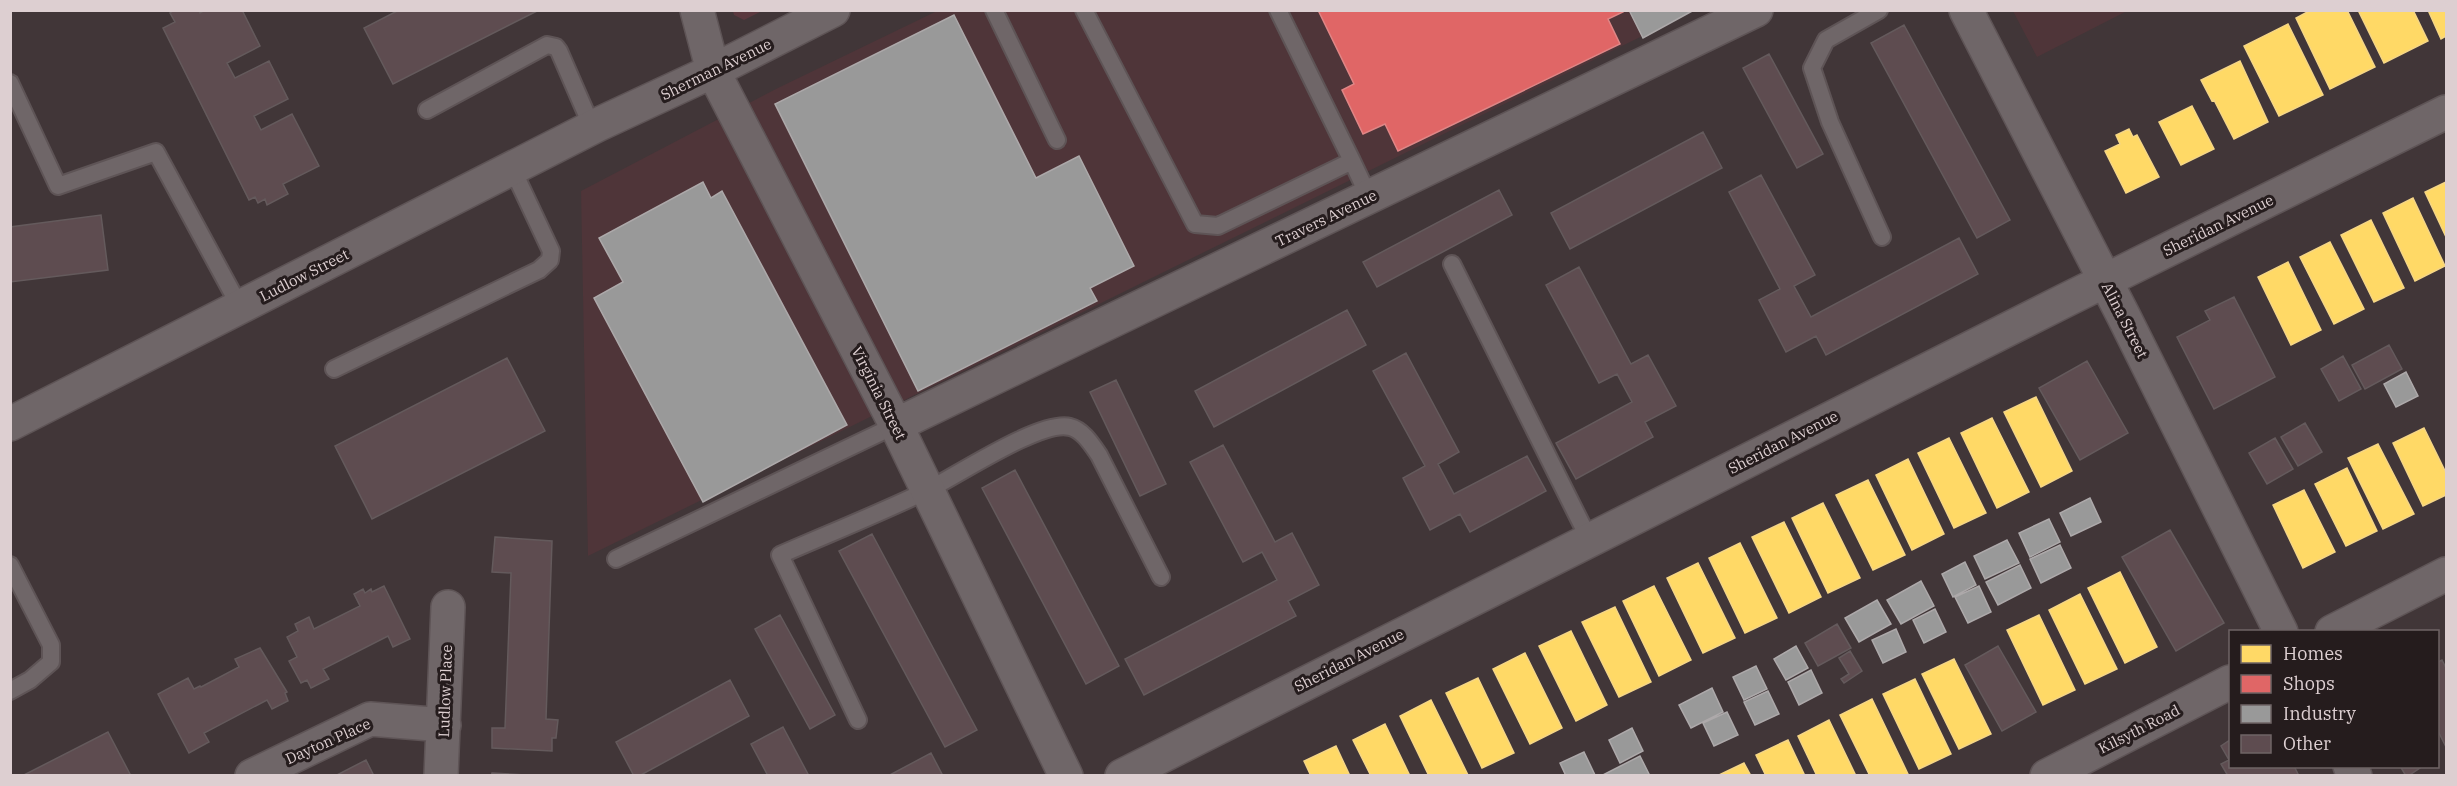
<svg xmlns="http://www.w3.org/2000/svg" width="2457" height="786" font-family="'IBM Plex Serif',serif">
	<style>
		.built { fill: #4f3539 }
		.green { fill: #5a383e }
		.homes { fill: #ffd966; stroke: #f5d686; stroke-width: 1.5 }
		.shops { fill: #e06666; stroke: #df8686; stroke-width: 1.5 }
		.industry { fill: #999; stroke: #ada9aa; stroke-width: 1.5 }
		.building { fill: #5e4c50; stroke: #645a5c; stroke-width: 1.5 }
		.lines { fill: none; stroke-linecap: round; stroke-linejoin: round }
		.service-casing { stroke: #5e5456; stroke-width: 20 }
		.minor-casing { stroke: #5e5456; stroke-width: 36 }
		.service { stroke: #6f6668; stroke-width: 16 }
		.minor { stroke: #6f6668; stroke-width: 33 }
		.labels { text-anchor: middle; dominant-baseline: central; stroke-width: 6; stroke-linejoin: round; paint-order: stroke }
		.street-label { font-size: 15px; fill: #ddcfd1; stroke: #251c1d }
	</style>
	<rect width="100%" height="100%" fill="#413638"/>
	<path class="built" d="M937,11H1693L588,556L581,191L778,88Z
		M2013,11H2127L2037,57Z"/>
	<path class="green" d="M733,11V10L762,11L744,20L734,15Z"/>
	<path class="homes" d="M2311,10H2347L2375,67L2330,89L2296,18Z
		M2358,10H2413L2428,41L2384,63Z
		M2428,10H2446V36L2441,39Z
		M2288,24L2323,95L2279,116L2244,46Z
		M2240,61L2268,122L2234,139L2214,100L2212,101L2201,80Z
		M2192,106L2214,149L2181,165L2159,122Z
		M2129,129L2133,137L2137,135L2159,177L2126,193L2105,151L2120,144L2116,135Z
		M2446,182V237L2425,192Z
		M2413,198L2445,266L2415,281L2383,213Z
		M2371,220L2404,288L2374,302L2341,235Z
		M2330,242L2364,309L2334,324L2300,257Z
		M2288,262L2321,330L2291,345L2258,277Z
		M2036,397L2072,471L2041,487L2004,412Z
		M1992,418L2029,492L1997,508L1961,433Z
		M2424,428L2446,473V495L2423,506L2393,443Z
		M1949,438L1986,513L1954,528L1918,453Z
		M2378,444L2414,514L2383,529L2348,458Z
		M1908,459L1944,534L1912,550L1876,475Z
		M2347,468L2377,531L2346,546L2315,484Z
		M1868,480L1905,555L1873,570L1836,495Z
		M2304,490L2335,552L2303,568L2273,505Z
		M1823,503L1860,578L1828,593L1792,518Z
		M1784,522L1821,597L1789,613L1752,537Z
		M1740,543L1777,618L1745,633L1709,558Z
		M1698,563L1735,638L1703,653L1667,578Z
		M2120,572L2157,647L2125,663L2088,588Z
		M1654,586L1691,660L1659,676L1623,601Z
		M2080,594L2117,669L2085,684L2049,610Z
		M1615,607L1651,682L1619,697L1582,622Z
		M2039,615L2075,690L2043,705L2007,630Z
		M1571,631L1607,705L1576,721L1539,646Z
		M1525,653L1562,728L1530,744L1493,669Z
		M1954,659L1991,734L1959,749L1922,674Z
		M1478,678L1514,753L1482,768L1446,693Z
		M1915,679L1951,754L1919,769L1883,694Z
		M1872,699L1908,774L1906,776H1870L1840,715Z
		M1431,700L1468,775L1467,776H1429L1400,716Z
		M1829,720L1856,776H1817L1798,736Z
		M1385,724L1410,776H1371L1353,740Z
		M1788,740L1805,776H1766L1756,755Z
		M1336,746L1350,776H1311L1304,761Z
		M1744,763L1751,776H1717Z"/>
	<path class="shops" d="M1318,10H1622L1623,12L1608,19L1620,44L1398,151L1385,124L1363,134L1342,90L1354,84Z"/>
	<path class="industry" d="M1629,10H1694L1643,38Z
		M954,15L1036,178L1079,156L1134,266L1090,288L1097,301L918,391L775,104Z
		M703,182L711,198L722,191L847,425L703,502L594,298L623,282L599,238Z
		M2406,372L2418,396L2396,407L2384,384Z
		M2090,498L2101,522L2071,536L2060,513Z
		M2049,519L2060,542L2030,557L2019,533Z
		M2007,540L2019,563L1985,579L1974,556Z
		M2060,545L2071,568L2041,583L2030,559Z
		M1965,562L1976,585L1953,597L1942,574Z
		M2020,565L2031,588L1998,605L1986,582Z
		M1921,581L1934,606L1901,624L1887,600Z
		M1979,586L1991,612L1968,623L1955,597Z
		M1877,600L1891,624L1859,642L1845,618Z
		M1935,609L1946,632L1924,643L1913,620Z
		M1896,629L1906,652L1883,663L1872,640Z
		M1796,646L1808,668L1786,680L1774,659Z
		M1756,666L1767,689L1744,700L1733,677Z
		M1811,670L1822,693L1799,705L1788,682Z
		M1712,688L1723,712L1691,728L1679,705Z
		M1768,691L1779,714L1755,725L1744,702Z
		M1727,712L1738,735L1714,746L1703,723Z
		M1632,728L1643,751L1620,763L1609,740Z
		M1584,752L1595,775L1566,776L1560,763Z
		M1640,756L1650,776H1601Z"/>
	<path class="building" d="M174,10H199L200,13L205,10H242L260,46L227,63L235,78L269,61L288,99L254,116L261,130L292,114L319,166L283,184L288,194L267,205L265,199L258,203L255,197L249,200L163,28L175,22L170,13Z
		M399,10H539L393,84L364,28Z
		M1904,25L2010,220L1977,238L1871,43Z
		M1769,54L1823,154L1797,168L1743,68Z
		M1703,132L1722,168L1570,249L1551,213Z
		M1761,175L1815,275L1794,286L1811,317L1959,238L1978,274L1826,355L1816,336L1786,352L1759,300L1780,289L1729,192Z
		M1499,190L1512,215L1377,287L1363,262Z
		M101,215L108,270L10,282V227Z
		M1579,267L1631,364L1648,355L1676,406L1645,422L1653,437L1576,479L1556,443L1632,402L1617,374L1599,383L1546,285Z
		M2234,297L2275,377L2214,409L2177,337L2210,320L2205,311Z
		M1347,310L1366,345L1214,427L1195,391Z
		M2389,345L2402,369L2365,389L2352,365Z
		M1406,353L1459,452L1438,464L1454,494L1527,456L1546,491L1470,532L1460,514L1430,530L1403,478L1425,466L1373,371Z
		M2343,356L2361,389L2339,401L2321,369Z
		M507,358L545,431L372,519L335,446Z
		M2087,361L2128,433L2080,460L2039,388Z
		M1116,380L1166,484L1140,496L1090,392Z
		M2305,423L2322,452L2298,466L2281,437Z
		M2275,438L2293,469L2267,484L2249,453Z
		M1223,445L1275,542L1292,533L1319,585L1288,601L1296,616L1144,695L1125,659L1277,580L1262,552L1243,562L1190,462Z
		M1015,470L1119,666L1086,684L982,488Z
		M2170,530L2224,623L2176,651L2122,557Z
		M872,534L977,730L945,747L839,551Z
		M495,537L552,541L546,719L558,720L556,738H552V751L492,748V728H505L511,573L492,572Z
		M384,586L410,639L393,647L388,636L323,669L329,679L311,688L307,680L301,683L289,661L297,657L287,637L298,631L295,624L309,617L314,629L360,606L354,594L363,589L365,593L371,589L372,592Z
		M780,615L835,715L810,729L755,629Z
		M1837,624L1851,648L1818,666L1805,643Z
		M1998,646L2036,712L2002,731L1965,665Z
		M260,648L287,692L285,693L288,701L272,709L267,700L204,733L209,742L189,753L158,694L188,678L194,689L200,686L201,687L239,667L235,659Z
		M1850,651L1862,671L1844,683L1841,679L1849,674L1839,658Z
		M2442,660L2446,668V747L2438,731V662Z
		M730,680L749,716L639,776H634L616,742Z
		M783,727L809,776H768L751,744Z
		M108,732L131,776H22Z
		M2230,740V766H2294L2299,776H2228L2221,764L2229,760L2221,746Z
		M931,753L943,776H888Z
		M366,760L374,776L337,775Z
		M2400,766H2423L2408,776H2406Z
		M492,773L544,776H491Z"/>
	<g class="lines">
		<defs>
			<path id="service" d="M994,10L1057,140
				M1084,10L1195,224L1218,226L1352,161L1278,10
				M1879,10L1826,40L1812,68L1830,122L1882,237
				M10,83L58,186L156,152L240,307
				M427,110L547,45L556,47L559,51L592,127
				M1352,161L1369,197
				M1452,264L1589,539
				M334,369L539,270L550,260L551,251L512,168
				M616,559L896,425
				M10,565L51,645V662L30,680L10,691
				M858,720L780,555C828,534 878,514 926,491C955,477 1041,419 1070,427C1083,430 1092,445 1099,455L1161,577"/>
			<path id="minor" d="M697,10L713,71L896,425L1066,776
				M1966,10L2123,315L2281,632
				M10,424L597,125L713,71L833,10
				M896,425L1756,10
				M2332,632L2446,574
				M2350,766L2355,776
				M252,776L370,719L444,725
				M441,776L448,607
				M1122,776L2064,301L2446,112
				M2047,776L2230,682"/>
		</defs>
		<use href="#service" class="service-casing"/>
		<use href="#minor" class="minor-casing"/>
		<use href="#service" class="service"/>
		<use href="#minor" class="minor"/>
	</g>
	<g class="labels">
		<g class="street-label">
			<text transform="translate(716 69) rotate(-26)">Sherman Avenue</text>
			<text transform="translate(1326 218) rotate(-26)">Travers Avenue</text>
			<text transform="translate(2218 225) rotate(-26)">Sheridan Avenue</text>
			<text transform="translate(304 275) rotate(-27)">Ludlow Street</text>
			<text transform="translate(2125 320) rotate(63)">Alina Street</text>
			<text transform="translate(879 393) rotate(63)">Virginia Street</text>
			<text transform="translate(1783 442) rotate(-27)">Sheridan Avenue</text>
			<text transform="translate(1349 660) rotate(-27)">Sheridan Avenue</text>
			<text transform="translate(445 691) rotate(-88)">Ludlow Place</text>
			<text transform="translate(2139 729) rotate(-27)">Kilsyth Road</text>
			<text transform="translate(328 741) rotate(-24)">Dayton Place</text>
		</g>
	</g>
	<rect width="2457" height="786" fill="none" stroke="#ddcfd1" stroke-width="24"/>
	<rect x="2229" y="630" width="210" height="138" fill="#251c1d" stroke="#6f6465" stroke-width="1.5"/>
	<rect x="2241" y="645" width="30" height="18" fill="#ffd966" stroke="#6f6465" stroke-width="1.5"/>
	<text x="2283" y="660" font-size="18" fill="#ddcfd1">Homes</text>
	<rect x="2241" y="675" width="30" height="18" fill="#e06666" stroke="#6f6465" stroke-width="1.5"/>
	<text x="2283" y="690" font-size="18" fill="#ddcfd1">Shops</text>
	<rect x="2241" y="705" width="30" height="18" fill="#999999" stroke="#6f6465" stroke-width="1.5"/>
	<text x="2283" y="720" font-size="18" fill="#ddcfd1">Industry</text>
	<rect x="2241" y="735" width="30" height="18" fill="#5e4c50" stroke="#6f6465" stroke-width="1.5"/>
	<text x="2283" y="750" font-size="18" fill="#ddcfd1">Other</text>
</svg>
